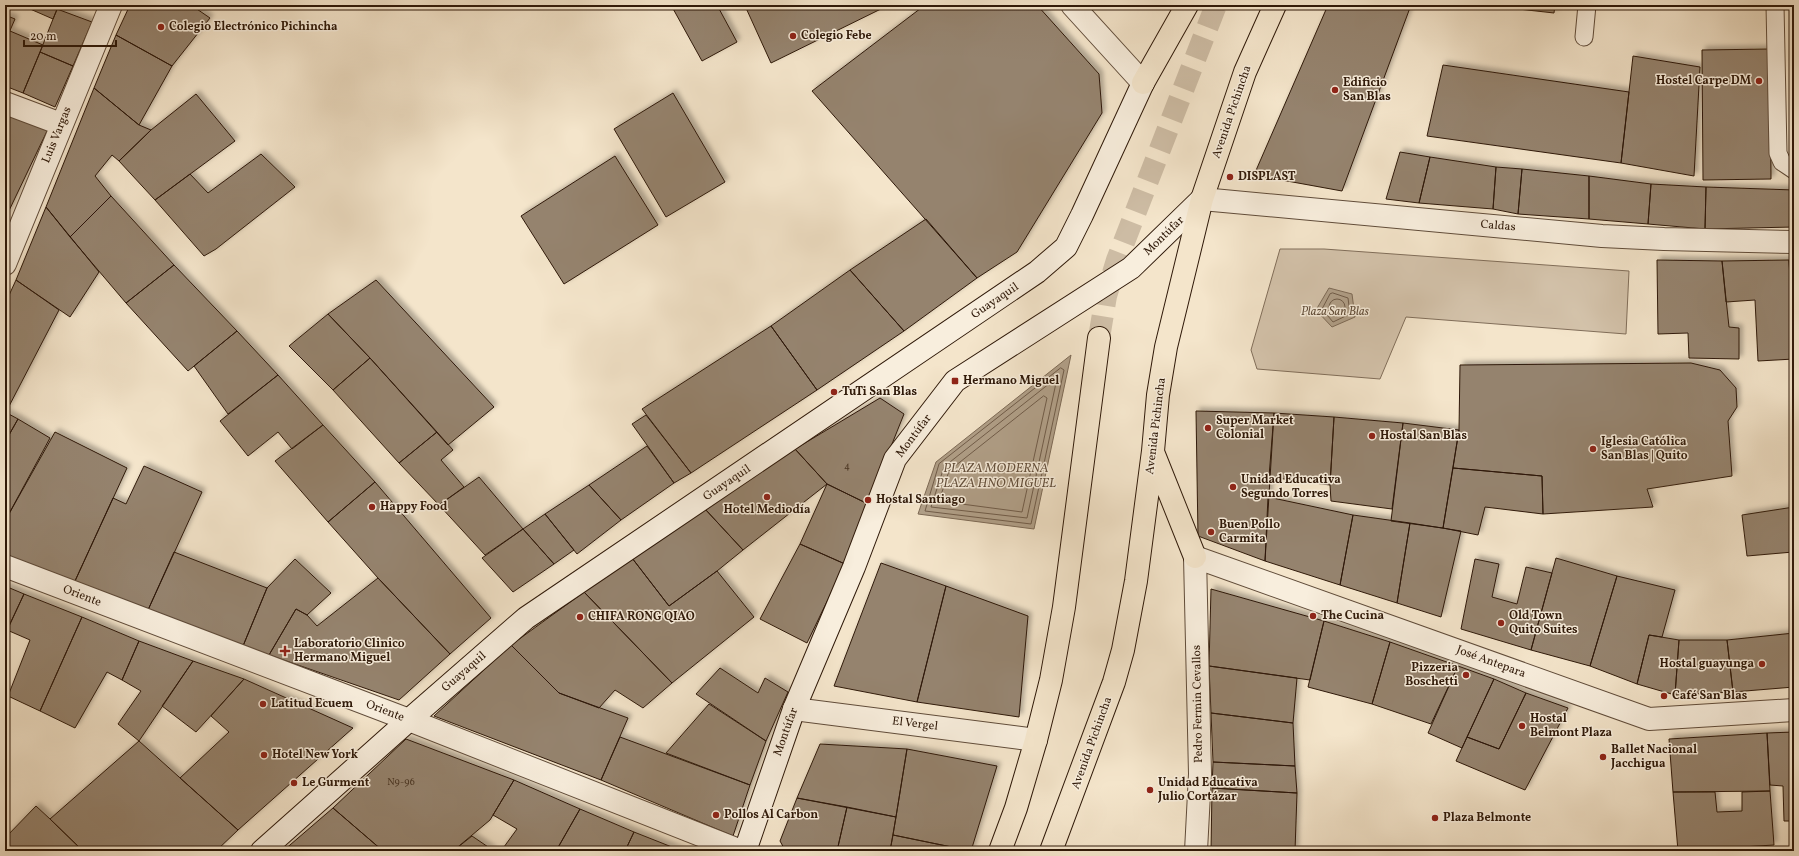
<svg xmlns="http://www.w3.org/2000/svg" width="1799" height="856" font-family="Vollkorn,serif">
	<style>
		.green { fill: #d3c2aa; stroke: #816e5a }
		.water { fill: #b1a089; stroke: #7d6a56 }
		.lines { fill: none; stroke-linecap: round; stroke-linejoin: round }
		.shore { stroke: #705c49; stroke-width: 1 }
		.building { fill: #95836e; stroke: #2f1909; filter: url(#shadow) }
		.primary-tunnel { stroke: #cdbca4; stroke-width: 22; stroke-dasharray: 22 11; stroke-linecap: butt }
		.lane-casing { stroke: #604c3a; stroke-width: 19 }
		.street-casing { stroke: #604c3a; stroke-width: 24 }
		.secondary-casing { stroke: #2f1909; stroke-width: 24 }
		.primary-casing { stroke: #2f1909; stroke-width: 24 }
		.lane { stroke: #f8eedd; stroke-width: 17 }
		.street { stroke: #f8eedd; stroke-width: 22 }
		.secondary { stroke: #f8eedd; stroke-width: 22 }
		.primary { stroke: #f4e5cb; stroke-width: 22 }
		.poi-dot { fill: #8f2418; stroke: #f8eedd; stroke-width: 1.5 }
		.labels { text-anchor: middle; dominant-baseline: central; stroke-width: 3; stroke-linejoin: round; paint-order: stroke }
		.number-label { font-size: 10px; fill: #483422 }
		.poi-label { font-size: 12px; font-weight: bold; fill: #2f1909; stroke: #f8eedd; text-anchor: start }
		.street-label { font-size: 12px; fill: #2f1909; stroke: #f8eedd }
		.park-label { font-size: 12px; font-style: italic; fill: #604c39; stroke: #f8eedd }
		.water-label { font-size: 13px; font-style: italic; fill: #634f3c; stroke: #f8eedd }
	</style>
	<defs>
		<filter id="shadow"><feDropShadow dx="3.5" dy="-3.5" stdDeviation="2" flood-color="#0004"/></filter>
	</defs>
	<rect width="100%" height="100%" fill="#f4e5cb"/>
	<filter id="stains"><feTurbulence type="fractalNoise" baseFrequency=".005" numOctaves="4"/><feColorMatrix values="0 0 0 0 .2 0 0 0 0 .09 0 0 0 0 .02 0 0 0 .5 -.17"/></filter>
	<radialGradient id="worn" r=".72"><stop offset=".6" stop-color="#630" stop-opacity="0"/><stop offset="1" stop-color="#630" stop-opacity=".3"/></radialGradient>
	<path class="green" d="M1280,249H1324L1629,271L1626,334L1406,317L1380,379L1257,369L1251,350Z"/>
	<path class="water" d="M1329,288L1352,294L1355,317L1332,327L1316,310Z
		M1071,355L1034,529L918,514L936,462Z"/>
	<g class="lines">
		<path class="shore" d="M1333,293L1348,298L1350,314L1333,322L1322,309L1330,294Z
			M1329 307a8 8 0 1 1 16 0a8 8 0 1 1-16 0Z
			M1061,368L1064,370L1031,524L925,511L939,464Z
			M1053,381H1055L1056,383L1027,518L931,507L944,467Z
			M1044,396L1047,398L1022,512L939,501L949,471Z"/>
	</g>
	<path class="building" d="M21,5H59L53,19Z
		M130,5H191L210,18L172,66L116,35Z
		M671,5H717L737,42L702,61Z
		M751,5H889L771,63L746,8Z
		M925,5H1037L1099,74L1102,113L1017,252L977,278L812,91Z
		M1328,5H1411L1342,191L1254,175Z
		M1483,5H1555L1554,13Z
		M57,9L92,22L73,66L40,52Z
		M5,15L15,19L5,42Z
		M10,31L43,45L23,93L5,86V42Z
		M116,35L172,66L139,125L94,88Z
		M1770,49L1771,179L1703,180L1702,50Z
		M40,52L73,66L55,107L23,93Z
		M1633,56L1700,67L1694,176L1621,163Z
		M1443,65L1629,92L1621,163L1427,136Z
		M94,88L139,125L151,130L119,161L112,155L95,176L111,196L70,237L46,207Z
		M673,93L725,182L666,217L614,129Z
		M196,94L235,141L155,200L119,161L151,130Z
		M5,113L48,129L5,219Z
		M1400,152L1430,157L1419,203L1386,199Z
		M261,154L295,187L216,249L204,256L155,200L190,174L208,193Z
		M615,156L658,225L564,284L521,216Z
		M1430,157L1496,167L1493,209L1419,203Z
		M1496,167L1522,169L1518,214L1493,209Z
		M1522,169L1589,176V219L1518,214Z
		M1589,176L1651,184L1648,224L1589,219Z
		M1651,184L1706,187L1705,229L1648,224Z
		M1706,187L1794,190V227L1705,229Z
		M111,196L174,265L126,303L70,237Z
		M46,207L99,272L70,317L16,280Z
		M926,219L977,278L904,331L850,270Z
		M1657,260L1722,261L1729,327L1739,328V359L1689,358L1688,333L1658,334Z
		M1789,260H1794V338Z
		M1789,260L1794,359L1758,361L1755,300L1726,302L1722,261Z
		M174,265L237,331L188,371L126,303Z
		M850,270L904,331L817,390L771,326Z
		M16,280L59,310L6,412L5,304Z
		M376,280L494,407L448,445L370,358L328,314Z
		M328,314L370,358L333,390L289,346Z
		M771,326L817,390L691,473L642,409Z
		M237,331L278,375L228,414L194,366Z
		M370,358L437,432L399,463L333,390Z
		M1691,363L1720,370L1736,388L1737,407L1728,421L1732,476L1647,489L1653,507L1543,514L1542,476L1453,468L1459,430L1460,365Z
		M278,375L323,425L292,449L278,432L248,456L220,421Z
		M880,398L904,414L868,504L827,484L795,449Z
		M1196,411L1274,413L1265,561L1198,536Z
		M5,412L18,419L5,442Z
		M1274,413L1334,417L1330,485L1269,477Z
		M646,415L691,473L674,483L632,424Z
		M1334,417L1403,423L1392,509L1331,501L1330,485Z
		M18,419L50,438L5,521V442Z
		M1403,423L1459,430L1443,528L1391,521Z
		M323,425L375,482L328,522L275,461Z
		M55,432L127,468L75,581L5,555V521Z
		M437,432L453,450L441,460L464,487L439,505L399,463Z
		M647,446L674,483L621,520L589,485Z
		M795,449L827,484L743,550L705,509Z
		M144,466L202,492L148,610L75,581L113,498L126,504Z
		M1453,468L1542,476L1543,514L1485,507L1478,535L1443,528Z
		M479,477L523,529L485,555L439,505Z
		M375,482L491,618L450,654L378,578L328,522Z
		M827,484L868,504L845,564L800,544Z
		M589,485L621,520L577,554L545,514Z
		M1268,497L1353,515L1340,585L1265,561Z
		M1794,507V561L1793,552L1747,556L1742,515Z
		M705,509L743,550L717,571L669,606L632,558Z
		M545,514L574,550L554,564L523,529Z
		M1353,515L1410,523L1397,603L1340,585Z
		M1410,523L1461,531L1441,617L1397,603Z
		M523,529L554,564L513,592L482,558Z
		M800,544L845,564L807,643L760,619Z
		M174,552L267,588L243,646L148,610Z
		M632,558L669,606L717,571L754,617L672,683L584,592Z
		M1556,558L1617,576L1590,666L1531,650Z
		M295,559L331,593L307,615L296,609L269,655L243,646L267,588Z
		M1475,559L1499,564L1492,597L1517,604L1526,567L1552,573L1531,650L1461,629Z
		M881,563L946,586L917,702L834,686Z
		M1617,576L1675,590L1662,637L1649,635L1637,684L1590,666Z
		M378,578L450,654L399,700L269,655L296,609L307,615L317,626Z
		M5,586L24,594L5,635Z
		M946,586L1028,616L1019,717L917,702Z
		M1211,589L1324,621L1310,680L1209,666Z
		M584,592L672,683L643,708L615,690L599,708L559,693L511,645Z
		M24,594L82,617L40,711L8,696L30,640L7,630Z
		M82,617L139,641L122,680L107,672L75,728L40,711Z
		M1324,621L1390,642L1372,704L1308,687Z
		M1794,633V687L1733,692L1727,640Z
		M1649,635L1679,640L1675,695L1637,684Z
		M1679,640H1727L1733,692L1675,695Z
		M139,641L193,661L139,741L118,724L141,691L122,680Z
		M1390,642L1458,666L1431,724L1372,704Z
		M511,645L559,693L628,718L601,780L434,716Z
		M193,661L244,679L196,732L162,706Z
		M1209,666L1297,678L1293,723L1211,713Z
		M1458,666L1494,679L1462,748L1428,733Z
		M720,668L758,693L765,678L788,692L766,741L696,694Z
		M244,679L353,728L238,830L180,778L229,732L211,716Z
		M1494,679L1526,693L1499,749L1467,737Z
		M1526,693L1568,708L1525,790L1456,761L1467,737L1499,749Z
		M709,704L766,741L750,785L666,753Z
		M1211,713L1293,723L1295,766L1213,762Z
		M1794,732V821H1784L1783,786L1770,785L1767,733Z
		M1767,733L1770,791L1673,792L1669,739Z
		M620,737L750,785L733,836L601,780Z
		M406,739L514,780L490,820L453,851H383L333,808Z
		M139,741L238,830L216,851H83L50,819Z
		M820,744L907,749L896,817L797,798Z
		M907,749L997,766L971,851L893,835Z
		M1213,762L1295,766L1297,793L1212,788Z
		M514,780L580,809L556,851H501L517,829L493,815Z
		M1212,788L1297,793L1295,851H1211Z
		M1770,791L1774,845L1678,851L1673,792H1715L1717,812L1742,811V792Z
		M797,798L847,807L837,851L785,850L780,841Z
		M36,806L50,819L83,851H5V838Z
		M847,807L896,817L890,851H837Z
		M333,808L383,851H283Z
		M580,809L634,832L625,851H556Z
		M634,832L682,851H625Z
		M893,835L971,851H890Z
		M472,836L494,851H453Z
		M1722,849V851H1695Z"/>
	<g class="lines">
		<path class="primary-tunnel" d="M1099,338L1106,296L1117,260L1216,5"/>
		<defs>
			<path id="lane" d="M1775,5L1778,153L1782,162L1794,170
				M1584,37L1587,5"/>
			<path id="street" d="M1072,5L1143,83
				M5,103L61,124
				M1202,199L1602,236L1664,239L1794,242
				M5,264L111,5
				M5,566L409,720L741,851
				M794,709L1036,740
				M1196,851L1200,774L1195,557L1649,719L1794,710"/>
			<path id="secondary" d="M262,851L409,720L526,618L1037,272L1066,247L1082,215L1143,83
				M745,851L794,709L854,567L895,459L955,381L1131,268L1202,199"/>
			<path id="primary" d="M1143,83L1187,5
				M1153,452L1195,557
				M1000,851L1016,808L1036,740L1051,680L1064,607L1099,338
				M1051,851L1114,682L1123,650L1136,581L1153,451L1158,395L1166,347L1202,199L1245,72L1275,5"/>
		</defs>
		<use href="#lane" class="lane-casing"/>
		<use href="#street" class="street-casing"/>
		<use href="#secondary" class="secondary-casing"/>
		<use href="#primary" class="primary-casing"/>
		<use href="#lane" class="lane"/>
		<use href="#street" class="street"/>
		<use href="#secondary" class="secondary"/>
		<use href="#primary" class="primary"/>
	</g>
	<g class="poi-dot">
		<circle cx="161" cy="27" r="4"/>
		<circle cx="793" cy="36" r="4"/>
		<circle cx="1759" cy="81" r="4"/>
		<circle cx="1335" cy="90" r="4"/>
		<circle cx="1230" cy="177" r="4"/>
		<rect x="951" y="377" width="8" height="8" rx="2"/>
		<circle cx="834" cy="392" r="4"/>
		<circle cx="1208" cy="428" r="4"/>
		<circle cx="1372" cy="436" r="4"/>
		<circle cx="1593" cy="449" r="4"/>
		<circle cx="1233" cy="487" r="4"/>
		<circle cx="767" cy="497" r="4"/>
		<circle cx="868" cy="500" r="4"/>
		<circle cx="372" cy="507" r="4"/>
		<circle cx="1211" cy="532" r="4"/>
		<circle cx="1313" cy="616" r="4"/>
		<circle cx="580" cy="617" r="4"/>
		<circle cx="1501" cy="623" r="4"/>
		<path d="M283 645h4v4h4v4h-4v4h-4v-4h-4v-4h4z"/>
		<circle cx="1762" cy="664" r="4"/>
		<circle cx="1466" cy="675" r="4"/>
		<circle cx="1664" cy="696" r="4"/>
		<circle cx="263" cy="704" r="4"/>
		<circle cx="1522" cy="726" r="4"/>
		<circle cx="264" cy="755" r="4"/>
		<circle cx="1603" cy="757" r="4"/>
		<circle cx="294" cy="783" r="4"/>
		<circle cx="1150" cy="790" r="4"/>
		<circle cx="716" cy="815" r="4"/>
		<circle cx="1435" cy="818" r="4"/>
	</g>
	<g class="labels">
		<g class="number-label">
			<text x="847" y="466">4</text>
			<text x="401" y="782">N9-96</text>
		</g>
		<g class="poi-label">
			<text x="169" y="27">Colegio Electrónico Pichincha</text>
			<text x="801" y="36">Colegio Febe</text>
			<text x="1751" y="81" text-anchor="end">Hostel Carpe DM</text>
			<text x="1343" y="83">Edificio<tspan x="1343" dy="14">San Blas</tspan></text>
			<text x="1238" y="177">DISPLAST</text>
			<text x="963" y="381">Hermano Miguel</text>
			<text x="842" y="392">TuTi San Blas</text>
			<text x="1216" y="421">Super Market<tspan x="1216" dy="14">Colonial</tspan></text>
			<text x="1380" y="436">Hostal San Blas</text>
			<text x="1601" y="442">Iglesia Católica<tspan x="1601" dy="14">San Blas | Quito</tspan></text>
			<text x="1241" y="480">Unidad Educativa<tspan x="1241" dy="14">Segundo Torres</tspan></text>
			<text x="876" y="500">Hostal Santiago</text>
			<text x="380" y="507">Happy Food</text>
			<text x="767" y="510" text-anchor="middle">Hotel Mediodía</text>
			<text x="1219" y="525">Buen Pollo<tspan x="1219" dy="14">Carmita</tspan></text>
			<text x="1321" y="616">The Cucina</text>
			<text x="1509" y="616">Old Town<tspan x="1509" dy="14">Quito Suites</tspan></text>
			<text x="588" y="617">CHIFA RONG QIAO</text>
			<text x="294" y="644">Laboratorio Clinico<tspan x="294" dy="14">Hermano Miguel</tspan></text>
			<text x="1754" y="664" text-anchor="end">Hostal guayunga</text>
			<text x="1458" y="668" text-anchor="end">Pizzeria<tspan x="1458" dy="14">Boschetti</tspan></text>
			<text x="1672" y="696">Café San Blas</text>
			<text x="271" y="704">Latitud Ecuem</text>
			<text x="1530" y="719">Hostal<tspan x="1530" dy="14">Belmont Plaza</tspan></text>
			<text x="1611" y="750">Ballet Nacional<tspan x="1611" dy="14">Jacchigua</tspan></text>
			<text x="272" y="755">Hotel New York</text>
			<text x="302" y="783">Le Gurment</text>
			<text x="1158" y="783">Unidad Educativa<tspan x="1158" dy="14">Julio Cortázar</tspan></text>
			<text x="724" y="815">Pollos Al Carbon</text>
			<text x="1443" y="818">Plaza Belmonte</text>
		</g>
		<g class="street-label">
			<text transform="translate(1232 112) rotate(-71)">Avenida Pichincha</text>
			<text transform="translate(57 135) rotate(-68)">Luis Vargas</text>
			<text transform="translate(1498 226) rotate(5)">Caldas</text>
			<text transform="translate(1164 236) rotate(-44)">Montúfar</text>
			<text transform="translate(995 301) rotate(-34)">Guayaquil</text>
			<text transform="translate(1156 426) rotate(-83)">Avenida Pichincha</text>
			<text transform="translate(914 436) rotate(-53)">Montúfar</text>
			<text transform="translate(727 483) rotate(-34)">Guayaquil</text>
			<text transform="translate(82 596) rotate(21)">Oriente</text>
			<text transform="translate(1491 662) rotate(20)">José Antepara</text>
			<text transform="translate(464 672) rotate(-41)">Guayaquil</text>
			<text transform="translate(1198 704) rotate(-91)">Pedro Fermin Cevallos</text>
			<text transform="translate(385 711) rotate(21)">Oriente</text>
			<text transform="translate(915 724) rotate(7)">El Vergel</text>
			<text transform="translate(786 732) rotate(-70)">Montúfar</text>
			<text transform="translate(1092 743) rotate(-70)">Avenida Pichincha</text>
		</g>
		<g class="park-label">
			<text x="1335" y="312">Plaza San Blas</text>
		</g>
		<g class="water-label">
			<text x="996" y="469">PLAZA MODERNA<tspan x="996" dy="15">PLAZA HNO MIGUEL</tspan></text>
		</g>
	</g>
	<rect width="1799" height="856" fill="none" stroke="#f4e5cb" stroke-width="20"/>
	<rect x="6" y="6" width="1787" height="844" fill="none" stroke="#2f1909" stroke-width="2"/>
	<rect x="10" y="10" width="1779" height="836" fill="none" stroke="#2f1909"/>
	<path d="M24 40v6h92v-6" fill="none" stroke="#2f1909" stroke-width="2"/>
	<text x="30" y="40" font-size="12" fill="#2f1909" stroke="#f8eedd" stroke-width="3" paint-order="stroke">20 m</text>
	<rect width="100%" height="100%" filter="url(#stains)"/>
	<rect width="100%" height="100%" fill="url(#worn)"/>
</svg>
